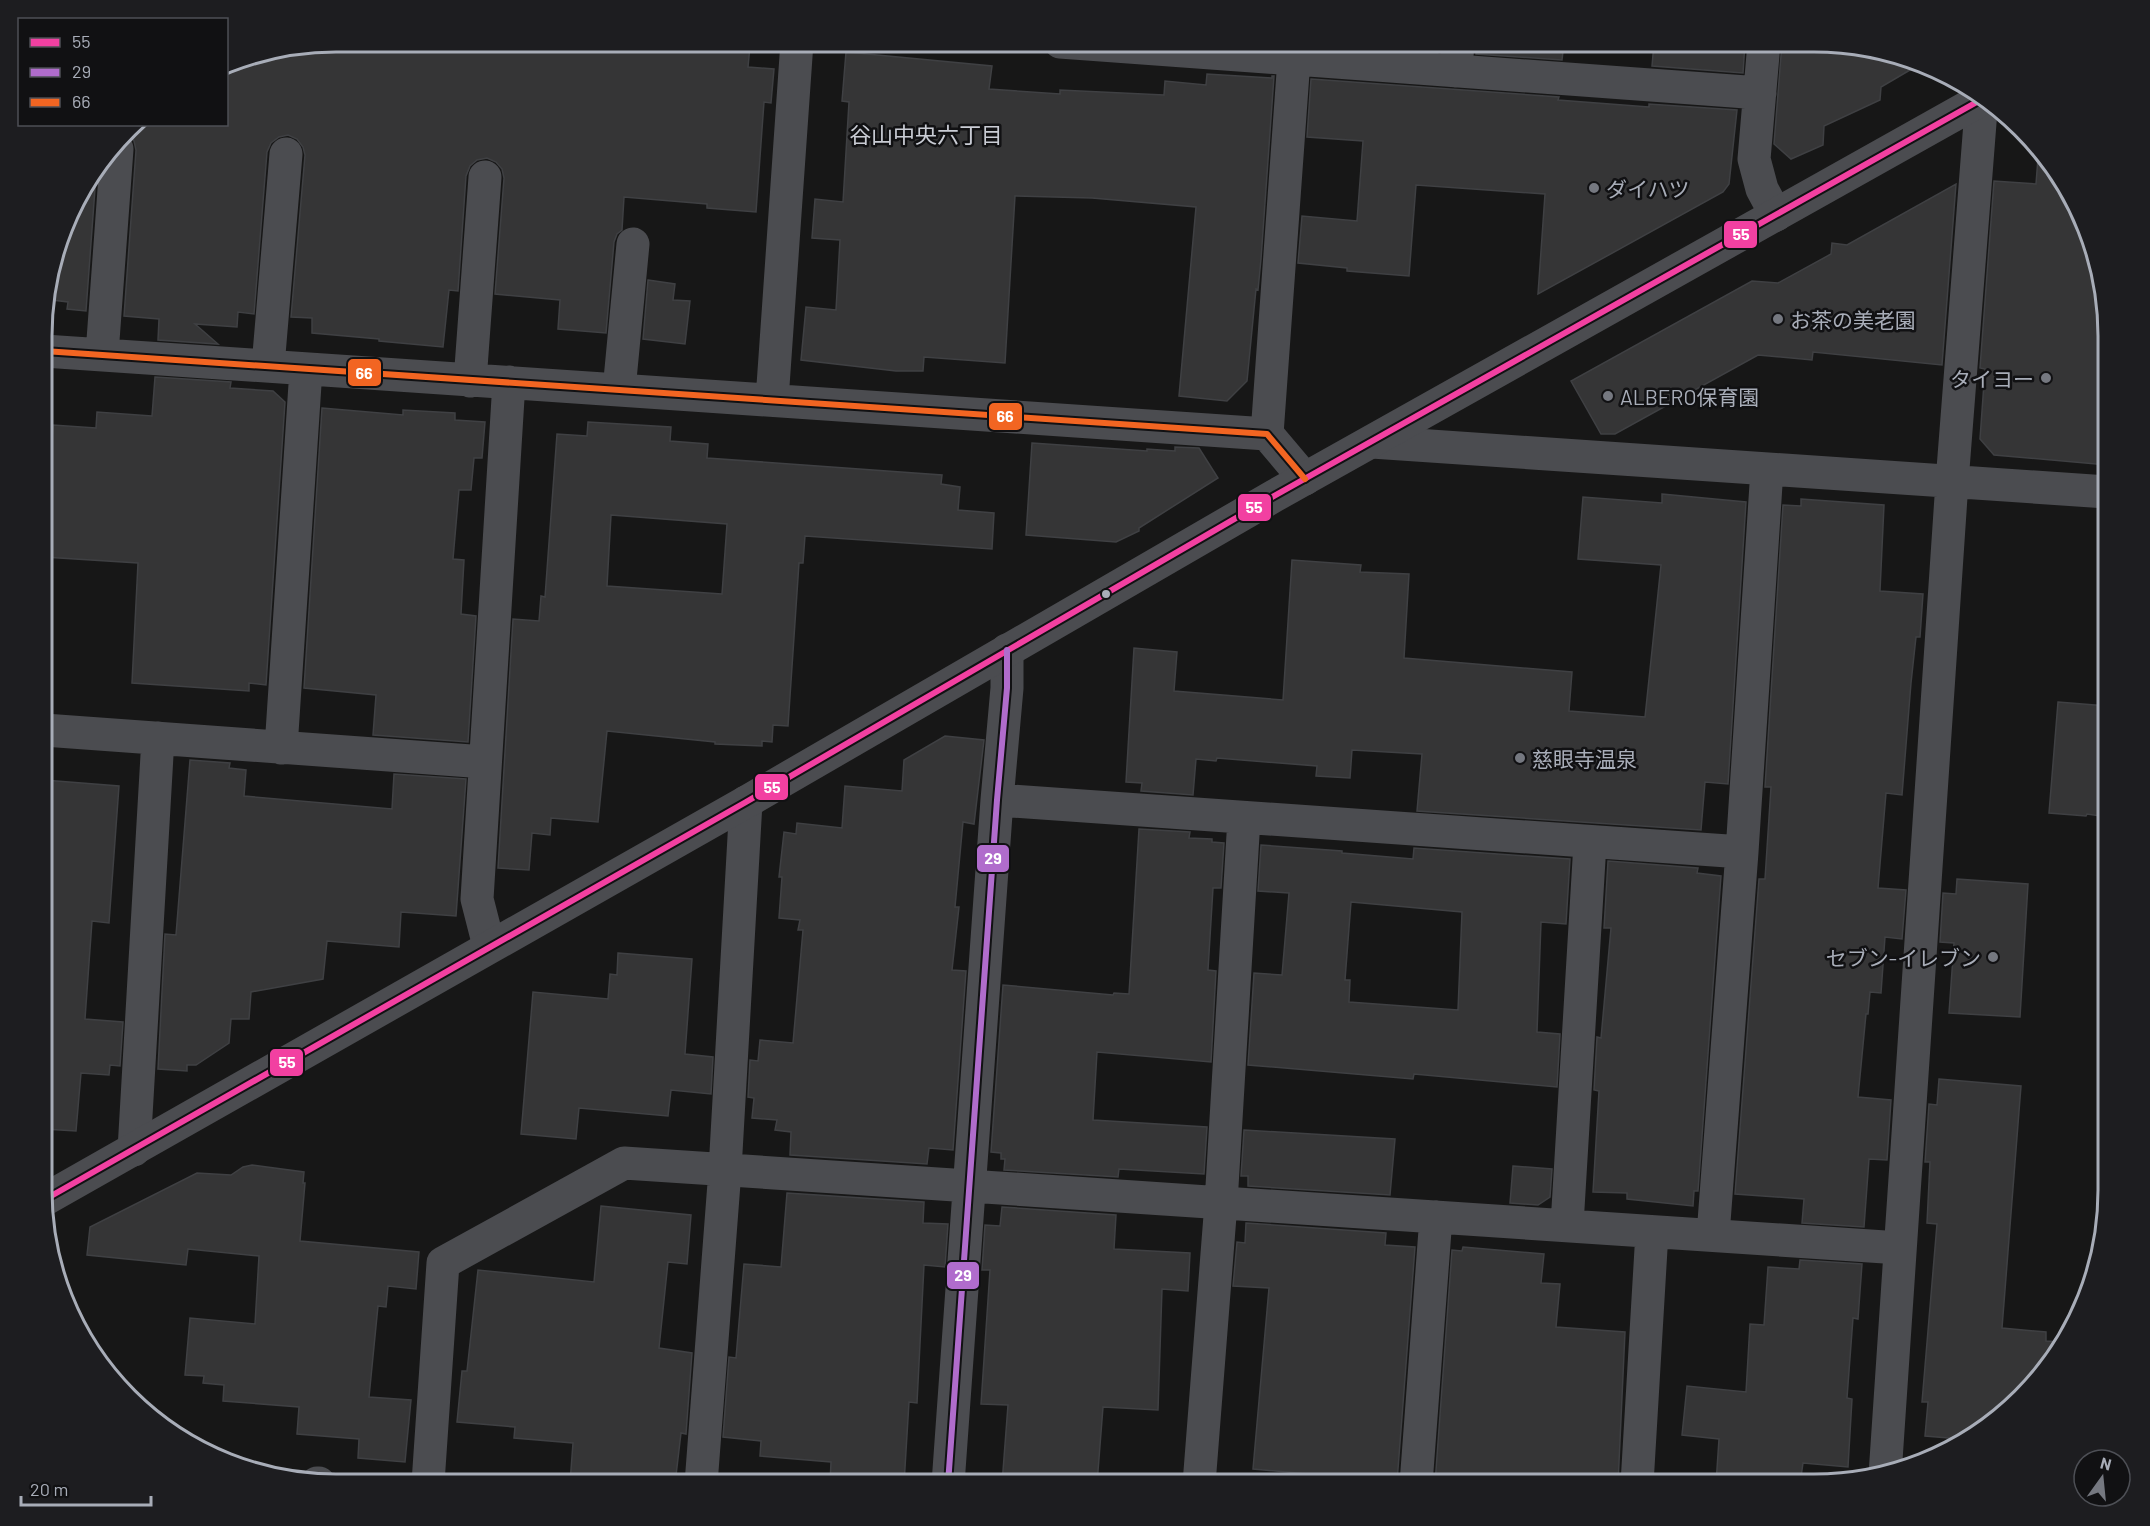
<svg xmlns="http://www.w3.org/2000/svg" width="2150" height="1526" font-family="Barlow,'Noto Sans JP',sans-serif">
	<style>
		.building { fill: #353536; stroke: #3f4043; stroke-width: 1.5; fill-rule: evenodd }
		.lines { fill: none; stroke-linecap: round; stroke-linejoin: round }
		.minor { stroke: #4b4c50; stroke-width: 33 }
		.tertiary { stroke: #4b4c50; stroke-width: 33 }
		.bus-1-casing { stroke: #111113; stroke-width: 10 }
		.bus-2-casing { stroke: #111113; stroke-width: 10 }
		.bus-3-casing { stroke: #111113; stroke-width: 10 }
		.bus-1 { stroke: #f240a1; stroke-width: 6 }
		.bus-2 { stroke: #b06ccc; stroke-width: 6 }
		.bus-3 { stroke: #f26522; stroke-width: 6 }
		.poi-dot { fill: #757880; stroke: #111113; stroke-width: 2 }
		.bus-dot { fill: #a8adb8; stroke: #111113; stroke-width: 2 }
		.labels { text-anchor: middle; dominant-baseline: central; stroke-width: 5; stroke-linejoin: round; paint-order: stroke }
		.poi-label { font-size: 21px; fill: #a8adb8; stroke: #111113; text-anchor: start }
		.neighbourhood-label { font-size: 22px; fill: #c9ccd4; stroke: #111113 }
		.rim { fill: none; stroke: #a8adb8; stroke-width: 3 }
		.line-badge { stroke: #111113; stroke-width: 2 }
		.badge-label { font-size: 16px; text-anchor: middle; font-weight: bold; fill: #fff }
	</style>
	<rect width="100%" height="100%" fill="#171717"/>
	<path class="building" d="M337,42H493L597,50L598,44L684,52V42L750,46L748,67L774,69L771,103L764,102L756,212L707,208V204L624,197L622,230L617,234L614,242L606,333L558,329L560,300L495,294L504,178L502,169L496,162L487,158L477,160L470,166L466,176L458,291L449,290L443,347L379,341V339L312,333V318L291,317L305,155L303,147L297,139L288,135L279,137L271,143L267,152L254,314L238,312L237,327L195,324L218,344L158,340L159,319L124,316L136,150L134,141L128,134L135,124H226V64Z
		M1324,42H1439V51Z
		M1477,42L1564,43L1562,60L1476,54Z
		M1654,43H1745L1743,73L1652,66Z
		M1782,43H1832L1922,63L1881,87L1880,100L1824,126L1823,145L1791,159L1774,144Z
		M846,52L992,66L989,89L1060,94V90L1164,95L1165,81L1206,85L1207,74L1272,78V76H1274L1261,259L1258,290L1256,289L1247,381L1227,401L1179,396L1196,207L1092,198L1015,196L1005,363L924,357L923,371H896L801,360L806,307L836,310L840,240L812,238L815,199L843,202L849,102L842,101Z
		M1311,79L1559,97L1558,100L1649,107V104L1737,110L1729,184L1723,192L1538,294L1545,194L1416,185L1409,276L1347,271V268L1298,263L1302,216L1357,221L1363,141L1307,137Z
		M2038,158L2077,206L2107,318V465L1994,455L1980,439L1985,369L1980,368L1994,181L2036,184Z
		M96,175L86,311L67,309L68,302L44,299L73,206Z
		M1956,184L1942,365L1813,352L1812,360L1758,355L1615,434H1601L1571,381L1752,281L1778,283L1831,254L1832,243L1847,245Z
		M648,280L675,284L673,300L690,301L685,344L643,339Z
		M155,377L231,382L230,388L273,391L285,402L266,685L249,683V691L132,683L138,563L44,557L53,425L96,428L97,412L152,416Z
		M322,408L403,415V410L455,413V420L485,422L482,458H474L471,490H459L453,559L464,560L461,614L476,616L468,742L373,735L376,695L304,688Z
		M588,422L671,427L670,441L708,444L707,458L942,475L941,484L960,487L958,510L994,513L992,549L805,536L803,563H799L788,726L773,725L772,742L762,741V746L715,744V742L607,731L598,822L551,818L550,835L532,833L529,870L498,868L513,619L539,621L541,596L545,597L557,434L587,436ZM611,515L727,524L722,594L607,586Z
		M1032,443L1147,451V449L1175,451V447L1199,448L1218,478L1139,528V531L1116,542L1026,535Z
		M1662,494L1746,502L1728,784L1705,782L1701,830L1417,811L1422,754L1352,750L1350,778L1316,776L1317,766L1217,758L1216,761L1196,759L1193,795L1141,791L1142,783L1126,782L1134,648L1177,652L1174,691L1283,700L1292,560L1361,565L1360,572L1409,574L1404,658L1572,672L1569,711L1645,717L1661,565L1578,559L1583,497L1662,503Z
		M1801,499L1884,505L1880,591L1923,594L1920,637H1916L1911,683L1902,795L1886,793L1878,888L1906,890L1902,939L1885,937L1881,993L1870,992L1868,1014H1866L1858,1097L1891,1100L1887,1160L1869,1159L1864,1227L1802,1223L1804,1199L1735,1194L1759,879H1765L1771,787H1765L1783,505L1801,506Z
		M2058,702L2107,706V817L2087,814L2086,816L2049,813Z
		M945,736L984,740L974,824L963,822L955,907H959L952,970L966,971L953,1150L929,1148L927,1164L790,1155L791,1132L775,1130L777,1120L752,1118L754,1098L748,1097L750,1060L758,1061L760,1040L793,1043L803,930H798L800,920L779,918L782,877H779L784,832L796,834L797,823L842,828L845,786L902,791L904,760Z
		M190,760L230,763L229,768L246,770L244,796L392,809L394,774L466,779L456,916L401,912L399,947L327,941L323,979L251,992L249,1019H231L229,1043L196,1065H187V1071L158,1069L165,934L176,935Z
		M44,780L119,786L109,923L92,921L85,1019L123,1022L120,1066L110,1065L109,1075L81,1073L76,1131L44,1129Z
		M1139,829L1190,832L1189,838L1212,839V842L1224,843L1221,888H1213L1208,970L1216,971L1211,1062L1097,1052L1093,1120L1207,1127L1204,1174L1119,1169L1118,1177L1004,1170L1005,1159H1001V1153L991,1152L1003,985L1113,995L1114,993L1129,994Z
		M1261,845L1342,851V853L1413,859L1414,848L1570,859L1566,924L1541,922L1537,1032L1560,1034L1557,1087L1414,1074L1413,1079L1248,1065L1254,973L1282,975L1289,893L1258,891ZM1351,902L1462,912L1458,1010L1349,1002L1350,980H1345Z
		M1608,861L1698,868L1697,873L1721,876L1698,1191H1694L1693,1206L1627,1199V1193L1593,1192L1599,1091L1594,1090L1597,1037L1601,1038L1611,928H1604Z
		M1957,879L2028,884L2020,1017L1949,1013L1954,943L1940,942L1943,893L1956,894Z
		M618,953L692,959L685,1054L713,1057L711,1094L671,1090L668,1116L579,1108L576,1139L521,1134L533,992L608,999L610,974L617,975Z
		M1939,1079L2021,1086L2002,1328L2046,1332V1341L2061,1342L2047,1369L1961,1439L1925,1436L1928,1402H1922L1937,1224L1927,1223L1930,1162H1925L1929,1104L1937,1105Z
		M1244,1130L1395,1139L1390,1195L1248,1186V1176H1241Z
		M252,1165L304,1172L303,1183H305L300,1241L419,1252L416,1289L388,1286L386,1307L378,1306L369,1397L411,1400L405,1462L358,1458L359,1439L297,1434L299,1407L223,1401L224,1385L203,1383L204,1376L185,1375L190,1318L255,1324L259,1256L188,1249L186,1265L87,1255L90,1227L197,1173L231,1175L243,1167Z
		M1513,1166L1552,1169L1550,1197L1538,1205L1510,1203Z
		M787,1193L924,1202L923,1223L948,1224L945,1267L924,1265L917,1403L909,1402L904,1484H830L831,1462L760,1456L761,1441L723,1437L729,1357L736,1358L744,1264L781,1267Z
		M601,1206L691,1215L687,1264L668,1262L659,1348L692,1353L686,1434L681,1433L675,1484L570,1483L573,1443L514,1438L515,1427L457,1422L462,1371H467L478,1270L594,1282Z
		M1002,1207L1116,1215L1114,1249L1190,1253L1188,1291L1162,1289L1158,1410L1103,1407L1097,1484H1002L1008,1405L981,1404L990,1270H982L985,1225L1000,1226Z
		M1246,1223L1386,1233L1385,1245L1415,1247L1397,1482L1253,1469L1269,1288L1233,1286L1237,1242L1245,1243Z
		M1463,1247L1544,1254L1541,1283L1560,1284L1556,1327L1625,1332L1618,1484H1435L1452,1250L1462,1251Z
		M1800,1260L1862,1264L1858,1319L1853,1318L1847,1398L1852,1399L1848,1467L1803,1463L1800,1484H1716L1719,1439L1682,1435L1687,1386L1746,1392L1750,1324L1764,1325L1768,1267L1799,1269Z"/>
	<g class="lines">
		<path class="minor" d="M1060,42L1760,93
			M1764,43L1754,159L1762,189L1776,215
			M1456,71L1458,42
			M44,351L1267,434L1305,479
			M102,354L117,149
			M268,366L286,154
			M470,381L485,177
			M619,390L633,244
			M772,400L797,42
			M1267,434L1294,59
			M1372,442L2107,492
			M44,730L485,762
			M281,748L306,369
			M997,800L1742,852
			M489,946L477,899L509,382
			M134,1150L158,738
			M1567,1225L1590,843
			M1713,1235L1742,852L1767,469
			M1885,1475L1952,482L1982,97
			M317,1483H319
			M428,1483L443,1263L624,1163L1900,1248
			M701,1484L725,1170L746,802
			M948,1484L997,800L1007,688V650
			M1199,1484L1221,1203L1244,818
			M1416,1484L1436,1217
			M1637,1484L1652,1232"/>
		<path class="tertiary" d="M44,1200L746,802L1274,496L1984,98"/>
		<defs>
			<path id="bus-1" d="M44,1200L746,802L1274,496L1984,98"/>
			<path id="bus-2" d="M948,1484L997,800L1007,688V650"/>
			<path id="bus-3" d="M44,351L1267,434L1305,479"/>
		</defs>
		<use href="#bus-1" class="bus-1-casing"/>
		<use href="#bus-2" class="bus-2-casing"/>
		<use href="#bus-3" class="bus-3-casing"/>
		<use href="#bus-1" class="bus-1"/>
		<use href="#bus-2" class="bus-2"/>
		<use href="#bus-3" class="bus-3"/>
	</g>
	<g class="poi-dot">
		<circle cx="1594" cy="188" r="6"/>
		<circle cx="1778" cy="319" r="6"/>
		<circle cx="2046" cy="378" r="6"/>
		<circle cx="1608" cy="396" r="6"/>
		<circle cx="1520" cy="758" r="6"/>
		<circle cx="1993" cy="957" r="6"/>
	</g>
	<circle class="bus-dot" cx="1106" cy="594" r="5"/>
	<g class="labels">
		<g class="poi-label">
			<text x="1606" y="188">ダイハツ</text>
			<text x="1790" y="319">お茶の美老園</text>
			<text x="2034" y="378" text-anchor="end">タイヨー</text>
			<text x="1620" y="396">ALBERO保育園</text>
			<text x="1532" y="758">慈眼寺温泉</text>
			<text x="1981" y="957" text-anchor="end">セブン-イレブン</text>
		</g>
		<g class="neighbourhood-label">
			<text x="926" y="134">谷山中央六丁目</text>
		</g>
	</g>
	<path d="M0 0H2150V1526H0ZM336 52H1814A284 284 0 0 1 2098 336V1190A284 284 0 0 1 1814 1474H336A284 284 0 0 1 52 1190V336A284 284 0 0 1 336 52Z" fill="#1d1d20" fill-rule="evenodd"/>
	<path class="rim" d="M336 52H1814A284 284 0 0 1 2098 336V1190A284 284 0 0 1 1814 1474H336A284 284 0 0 1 52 1190V336A284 284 0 0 1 336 52Z"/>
	<g class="line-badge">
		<rect x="1723" y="220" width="35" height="29" rx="6" fill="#f240a1"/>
		<rect x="347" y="358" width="35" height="29" rx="6" fill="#f26522"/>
		<rect x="988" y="402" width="35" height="29" rx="6" fill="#f26522"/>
		<rect x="1237" y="493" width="35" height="29" rx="6" fill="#f240a1"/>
		<rect x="754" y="773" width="35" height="28" rx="6" fill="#f240a1"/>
		<rect x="976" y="844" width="34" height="29" rx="6" fill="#b06ccc"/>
		<rect x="269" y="1048" width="35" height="29" rx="6" fill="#f240a1"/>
		<rect x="946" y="1261" width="34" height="29" rx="6" fill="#b06ccc"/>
	</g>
	<g class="badge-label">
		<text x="1741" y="240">55</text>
		<text x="364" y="379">66</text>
		<text x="1005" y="422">66</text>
		<text x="1254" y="513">55</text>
		<text x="772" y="793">55</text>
		<text x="993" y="864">29</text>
		<text x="287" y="1068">55</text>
		<text x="963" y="1281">29</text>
	</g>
	<rect x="18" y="18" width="210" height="108" fill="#111113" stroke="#4d4f55" stroke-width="1.5"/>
	<rect x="30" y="38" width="30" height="9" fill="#f240a1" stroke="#4d4f55" stroke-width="1.5"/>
	<text x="72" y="48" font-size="18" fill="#a8adb8">55</text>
	<rect x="30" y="68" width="30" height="9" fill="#b06ccc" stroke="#4d4f55" stroke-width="1.5"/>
	<text x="72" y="78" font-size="18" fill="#a8adb8">29</text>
	<rect x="30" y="98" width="30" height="9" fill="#f26522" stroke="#4d4f55" stroke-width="1.5"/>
	<text x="72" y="108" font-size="18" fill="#a8adb8">66</text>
	<g transform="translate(2102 1478) rotate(15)"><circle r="28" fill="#111113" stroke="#4d4f55" stroke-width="1.5"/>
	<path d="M0-4.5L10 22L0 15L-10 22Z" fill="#757880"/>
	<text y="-9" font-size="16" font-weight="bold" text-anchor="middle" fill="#a8adb8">N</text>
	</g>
	<path d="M21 1496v9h130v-9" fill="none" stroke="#a8adb8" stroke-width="3"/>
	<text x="30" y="1496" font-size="18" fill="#a8adb8" stroke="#111113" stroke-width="4.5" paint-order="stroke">20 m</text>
</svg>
